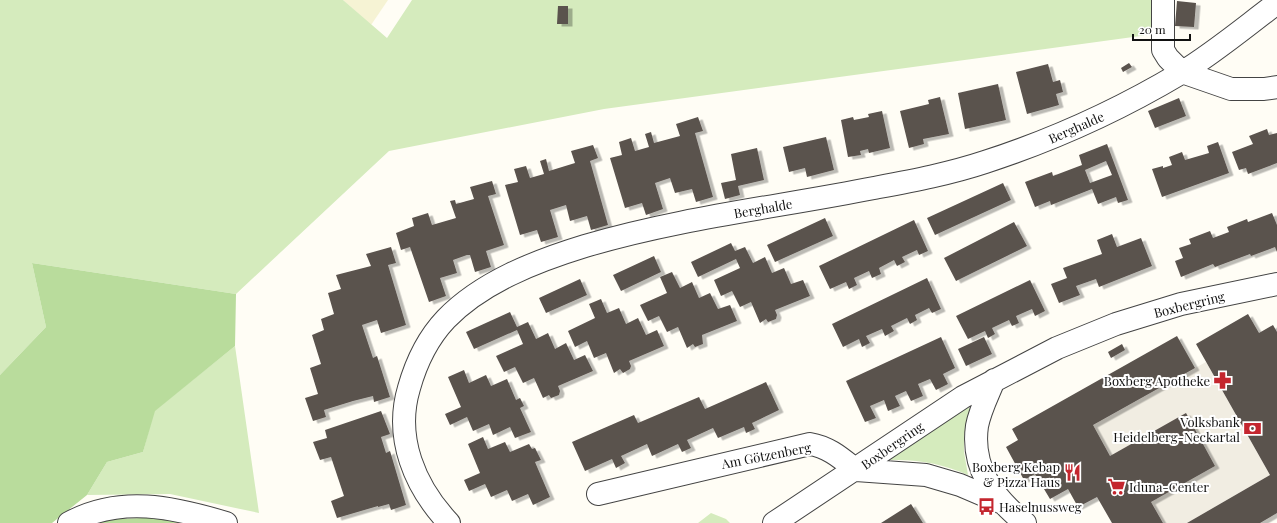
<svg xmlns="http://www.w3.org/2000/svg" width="1277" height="523" font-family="'Playfair Display',serif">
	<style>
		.farmland { fill: #f6f3d4 }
		.green { fill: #d5ebbd }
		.forest { fill: #b9dc9c }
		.plaza { fill: #f1ede2 }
		.building { fill: #5a524d; fill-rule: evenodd; filter: url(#shadow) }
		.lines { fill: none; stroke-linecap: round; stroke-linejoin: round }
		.minor-casing { stroke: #444; stroke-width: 24 }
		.minor { stroke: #fff; stroke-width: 22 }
		.labels { text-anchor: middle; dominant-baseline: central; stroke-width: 4; stroke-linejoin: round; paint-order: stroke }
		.street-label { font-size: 13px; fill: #111; stroke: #fff }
		.poi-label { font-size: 13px; fill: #111; stroke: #fff; text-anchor: end }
	</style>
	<defs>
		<filter id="shadow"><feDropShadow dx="4.5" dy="2.5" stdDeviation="0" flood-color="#0004"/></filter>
	</defs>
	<rect width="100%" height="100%" fill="#fffdf5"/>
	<path class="farmland" d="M343,0H388L371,25Z"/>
	<path class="green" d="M0,0H343L387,38L412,0H1156L1155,34L604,109L389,151L236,294L32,263L46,327L0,375Z
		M235,346L259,513L170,494L87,495L107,462L143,452L154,411Z
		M968,407L970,408L964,436V452L968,475C943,464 919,459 891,460L890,458Z
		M711,513L726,519L730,523H698Z"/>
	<path class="forest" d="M32,263L236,294L235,346L155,411L143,452L107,462L87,495L52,523H0V375L46,327Z
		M165,517L186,523H91L96,520Z"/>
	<path class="plaza" d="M1206,362L1270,475L1187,523H1163L1151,502L1215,466L1186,414L1110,456L1093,425Z"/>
	<path class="building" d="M1177,1L1196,3L1194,27L1175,26Z
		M558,6H568V24H557Z
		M1129,63L1132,67L1123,72L1121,68Z
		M1048,64L1053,82L1060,80L1063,92L1056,94L1059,105L1027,114L1016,72Z
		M998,84L1006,120L965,129L958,93Z
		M940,97L949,134L923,139L924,144L909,148L900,111L929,104L928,100Z
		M1179,98L1186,116L1155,128L1148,111Z
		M882,111L890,148L869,153L868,149L860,151L861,155L848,157L841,120L853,117L854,120L869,117L868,114Z
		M698,117L703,131L695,133L713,197L696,202L692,189L675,193L670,178L655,183L663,209L646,215L642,203L625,208L610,158L622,155L619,142L631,138L635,151L649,147L645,134L651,132L654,143L680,136L676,124Z
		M1267,129L1269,135L1277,133V163L1248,174L1246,168L1239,170L1232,152L1253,144L1249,136Z
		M826,137L834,170L807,177L805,168L789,172L783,147Z
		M1218,142L1229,173L1162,197L1152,169L1163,166V168L1172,165L1169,157L1182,152L1185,160L1209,153L1207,146Z
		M1107,144L1128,200L1118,203L1116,197L1098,204L1092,189L1051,205L1050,201L1035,207L1025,182L1052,172L1053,176L1082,165L1079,155ZM1106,161L1112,175L1090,183L1085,170Z
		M593,145L598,158L590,161L608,225L591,230L587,216L570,221L566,205L550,210L558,237L541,242L537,230L520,235L505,185L518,182L514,169L526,166L530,178L544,174L540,161L546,159L549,171L575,163L571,151Z
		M757,148L764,180L738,186L740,195L725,199L721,183L736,180L731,154Z
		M492,181L496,194L488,196L504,245L486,251L491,267L475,272L470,255H467L453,260L457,273L440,278L446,296L429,302L410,247L401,250L396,233L414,226L412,218L428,213L432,225L456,218L450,201L455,200L456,204L474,199L470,187Z
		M1003,183L1011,200L935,235L927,218Z
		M1272,213L1277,225V252L1275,247L1251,256L1250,254L1215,267L1213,264L1181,277L1175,261L1183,258L1179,248L1191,244L1189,239L1210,231L1213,238L1229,232L1227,227L1247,219L1248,222Z
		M825,218L833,236L775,262L767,245Z
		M914,220L928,251L919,255L917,250L902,257L905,262L897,266L894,260L879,268L881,274L872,278L869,271L854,278L857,285L849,289L846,282L830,289L819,266Z
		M1014,222L1027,246L956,281L944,258Z
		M1112,234L1117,247L1141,238L1152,266L1099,287L1096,279L1076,286L1080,295L1059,303L1051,284L1067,278L1063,268L1102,254L1097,240Z
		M731,243L735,251L745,247L753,263L765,257L772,273L784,268L791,284L803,280L810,296L775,310L777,315L776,319L768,322L766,319L760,323L751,302L740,307L732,291L721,296L714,280L740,268L736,259L698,277L691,262Z
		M391,247L396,263L388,265L406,325L381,333L377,320L362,325L373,358L377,356L390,397L374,402L373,396L353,401L324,410L326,417L313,421L305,398L318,394L310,368L321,364L312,335L324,330L321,319L334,314L328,293L341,289L336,275L371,266L366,254Z
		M654,256L661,272L621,291L613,275Z
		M672,272L680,288L692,282L699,298L710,293L718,309L730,305L737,321L702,335L703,344L695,347L693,344L687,348L678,327L667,332L659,316L648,321L640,305L667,293L660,277Z
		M927,278L941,309L932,313L929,308L915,315L917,320L910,324L907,318L891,326L894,331L885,336L882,329L866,336L870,343L862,347L859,339L843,347L832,324Z
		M580,279L587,295L546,313L539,298Z
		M1030,280L1045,311L1035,316L1032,309L1016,316L1019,323L1012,326L1009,320L992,328L995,334L988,338L985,331L968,339L956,316Z
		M601,299L607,313L619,308L626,324L638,318L646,335L657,330L664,346L629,361L631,366L630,369L623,373L620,369L614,373L606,353L594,358L587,341L575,347L568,331L595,318L589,304Z
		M510,312L517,327L528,322L536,339L548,333L555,349L566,343L574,360L585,355L593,371L558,386L560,391L559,395L551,398L549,395L543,398L534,378L523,383L515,367L504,372L496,356L523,344L517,330L474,349L466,332Z
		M1248,314L1259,333L1273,325L1277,332V513L1260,523H1187L1270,475L1196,344Z
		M1177,336L1195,368L1093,425L1110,456L1186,413L1215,466L1151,502L1163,523H1112L1097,497L1078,507L1068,489L1050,499L1035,474L1024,480L1006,447L1018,440L1012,429Z
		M941,337L955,368L943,374L948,384L936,390L930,379L918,384L923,396L911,401L906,391L895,396L900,406L888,411L884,400L870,406L876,418L865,422L846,381Z
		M984,337L992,354L966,366L958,349Z
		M1122,344L1125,350L1111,358L1108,352Z
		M464,370L469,383L486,375L491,386L507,379L516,400L520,398L524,406L520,408L531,432L515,438L510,427L493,435L489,424L473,431L467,417L450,425L445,414L461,407L448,377Z
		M766,382L779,410L752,423L755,429L746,433L744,427L718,438L713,428L687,440L691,448L682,452L678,444L652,456L647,444L621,456L625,463L616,468L612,459L585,471L572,442L634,415L638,423L699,397L705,409Z
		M381,411L390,434L381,437L386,453L390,451L406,505L391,510L389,504L378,507V506L337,518L331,501L344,496L331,457L320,460L313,442L327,438L325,430Z
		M483,437L488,449L505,442L510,452L529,444L532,449L535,448L541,460L535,462L550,497L533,505L528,494L512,501L507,490L491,497L485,484L469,491L464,480L480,473L468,444Z
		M911,504L923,523H881Z"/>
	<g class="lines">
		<defs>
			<path id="minor" d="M1163,0V50L1168,58L1182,72L1231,89H1264L1277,87
				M994,380C988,395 980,410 977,426C971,468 994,498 1025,523
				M856,470L926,475L960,485L1000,502
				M598,494L810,444C829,447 842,459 856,470
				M69,523C120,495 173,507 226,523
				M449,523C415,487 394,438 409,388C416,363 427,339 446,319C482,282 536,261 585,246C679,218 778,207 874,188C911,181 949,174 985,162C1053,140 1119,110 1181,73C1214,53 1245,27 1277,3
				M774,523L963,397L1057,348L1116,324L1181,304L1277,284"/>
		</defs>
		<use href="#minor" class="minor-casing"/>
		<use href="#minor" class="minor"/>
	</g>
	<defs>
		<symbol id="pharmacy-bare" viewBox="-9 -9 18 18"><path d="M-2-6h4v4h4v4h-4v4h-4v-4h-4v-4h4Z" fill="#c4262e" stroke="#fff" stroke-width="2.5" paint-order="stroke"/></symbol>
		<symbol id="bank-bare" viewBox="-9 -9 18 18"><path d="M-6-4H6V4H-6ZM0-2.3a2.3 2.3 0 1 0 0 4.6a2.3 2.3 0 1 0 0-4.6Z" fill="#c4262e" stroke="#fff" stroke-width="2.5" paint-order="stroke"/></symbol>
		<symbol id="restaurant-bare" viewBox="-9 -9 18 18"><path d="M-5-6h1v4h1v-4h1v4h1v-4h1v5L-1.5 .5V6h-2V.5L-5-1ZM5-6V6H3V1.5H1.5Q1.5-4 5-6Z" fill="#c4262e" stroke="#fff" stroke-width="2.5" paint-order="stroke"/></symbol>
		<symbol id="supermarket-bare" viewBox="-9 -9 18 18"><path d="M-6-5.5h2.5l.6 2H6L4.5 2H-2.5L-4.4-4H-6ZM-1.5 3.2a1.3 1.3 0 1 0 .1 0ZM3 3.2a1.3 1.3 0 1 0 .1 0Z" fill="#c4262e" stroke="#fff" stroke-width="2.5" paint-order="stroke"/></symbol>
		<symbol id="bus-bare" viewBox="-9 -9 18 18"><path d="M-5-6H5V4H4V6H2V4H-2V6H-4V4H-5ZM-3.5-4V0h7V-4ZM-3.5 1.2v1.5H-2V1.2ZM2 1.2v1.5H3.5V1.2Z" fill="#c4262e" stroke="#fff" stroke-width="2.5" paint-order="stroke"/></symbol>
	</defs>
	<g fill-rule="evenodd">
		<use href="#pharmacy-bare" x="1210" y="368" width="25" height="25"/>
		<use href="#bank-bare" x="1240" y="416" width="25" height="25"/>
		<use href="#restaurant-bare" x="1060" y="460" width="25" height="25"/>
		<use href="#supermarket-bare" x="1104" y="474" width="25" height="25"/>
		<use href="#bus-bare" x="974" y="494" width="25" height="25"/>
	</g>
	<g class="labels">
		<g class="street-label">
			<text transform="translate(1076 127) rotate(-24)">Berghalde</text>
			<text transform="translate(763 208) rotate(-10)">Berghalde</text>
			<text transform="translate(1189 304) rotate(-14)">Boxbergring</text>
			<text transform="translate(892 445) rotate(-35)">Boxbergring</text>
			<text transform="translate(766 455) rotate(-11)">Am Götzenberg</text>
		</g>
		<g class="poi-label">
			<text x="1210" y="380">Boxberg Apotheke</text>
			<text x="1240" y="421">Volksbank<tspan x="1240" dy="15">Heidelberg-Neckartal</tspan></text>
			<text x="1060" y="466">Boxberg Kebap<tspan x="1060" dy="15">&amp; Pizza Haus</tspan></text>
			<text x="1129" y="486" text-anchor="start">Iduna-Center</text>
			<text x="999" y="506" text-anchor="start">Haselnussweg</text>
		</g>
	</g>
	<path d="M1133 34v6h57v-6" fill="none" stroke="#111111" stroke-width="2"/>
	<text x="1139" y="34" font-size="12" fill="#111111" stroke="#ffffff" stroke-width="3" paint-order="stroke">20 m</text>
</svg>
